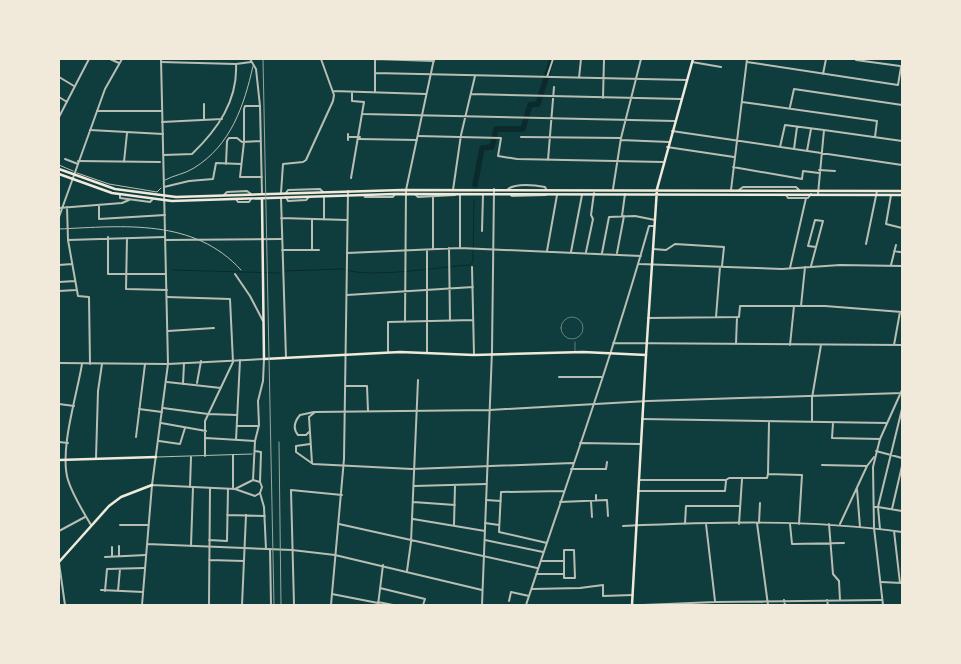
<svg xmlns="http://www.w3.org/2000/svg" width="961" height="664" font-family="'IBM Plex Sans',sans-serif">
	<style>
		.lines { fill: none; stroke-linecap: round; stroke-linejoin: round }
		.stream { stroke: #0a2a2b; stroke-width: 1 }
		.river { stroke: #0a2a2b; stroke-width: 5.5 }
		.service { stroke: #b8beb3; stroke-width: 0.5 }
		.pedestrian { stroke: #b8beb3; stroke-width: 1 }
		.minor { stroke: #b8beb3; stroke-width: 2 }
		.tertiary { stroke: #b8beb3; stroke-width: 2 }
		.secondary { stroke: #f1e9da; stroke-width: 2.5 }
		.primary { stroke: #f1e9da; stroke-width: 2.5 }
		.rail { stroke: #97a49c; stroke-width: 1 }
	</style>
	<rect width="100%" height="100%" fill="#0f3d3e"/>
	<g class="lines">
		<path class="stream" d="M172,270L280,273
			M284,271L343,269C368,279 439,267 469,265L473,262L474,200"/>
		<path class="river" d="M475,185L482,148L492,147L496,129H523L530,105L538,104L552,59"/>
		<path class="service" d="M561 328a11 11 0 1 1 22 0a11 11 0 1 1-22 0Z
			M575,342V351"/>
		<path class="pedestrian" d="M59,165L73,171
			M77,173L109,184L157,192L161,188
			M165,180C174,175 185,174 194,168C231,145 244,106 253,66
			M59,229C124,226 194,218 241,270
			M157,457L252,454"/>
		<path class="minor" d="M110,59L119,63
			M250,59L256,69L260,106L262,194
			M856,60L900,66
			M161,62L236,64L251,62
			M692,62L721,67
			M747,62L898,85L901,67
			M375,73L687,80
			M823,74L826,59
			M59,77L74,86
			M547,77L553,59
			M579,78L581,59
			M333,91L426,94
			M375,92V59L434,61
			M471,94L681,99
			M59,97L67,102
			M603,98L604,59
			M742,102L877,121L875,137
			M204,104V119
			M260,106H245L244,109V142L240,177H262
			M790,107L794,89L902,105
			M97,111H162
			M363,114L675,121
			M59,117L89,59
			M162,122L222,119
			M90,130L163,134
			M672,131L902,165
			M348,134V140
			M418,136L501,138L498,156L517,159L663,162
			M348,137H360
			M521,137L621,138
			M359,139L417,140
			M621,140L669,142
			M667,147L734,157
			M780,147L785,125L824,130
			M794,149L797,127
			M807,151L811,129
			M164,155L192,154C217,130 238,101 236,64
			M65,159L78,164
			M548,160L554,87
			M78,161L160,162
			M124,162L127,133
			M226,164L227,141L229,138H237L242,142L261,141
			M733,167L802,179L803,171L819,173
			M819,170L835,171
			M351,178L364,102L352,101V92
			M164,187L189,181L213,179L216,163L241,164
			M508,189C516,183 535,185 545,187L546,189
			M613,189L621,138L641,59
			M453,190L461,135L475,76
			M731,190L747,59
			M739,190L743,187H796L799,190
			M281,193L283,164L303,162L306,160L333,101L334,95L321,59
			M286,193L288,190L320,189L323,192
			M415,194L418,197L455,195
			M510,194L512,196L546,195
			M818,194L824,130L902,141
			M120,195V198L150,202L152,200
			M224,195L227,192L247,191L251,194
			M364,195L365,197H393L395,194
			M460,195V248
			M786,195L788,198H808L811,194
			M891,195L886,224L902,228
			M286,197L288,201L306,200L309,197
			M433,197V249
			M281,198L286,358
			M236,199L238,202H249L251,199
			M99,205V219L165,215
			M67,207L68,240L78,296L89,297L90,364
			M59,208L122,203L129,200
			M622,216L625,194
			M59,217L64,203
			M281,218L347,220
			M324,220V197
			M482,231L483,194
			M108,237V274H166
			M127,238L126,289L167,290
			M68,240L165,237
			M165,240L281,239
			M866,244L877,191
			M449,248L450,321
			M653,249L666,250L675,244L724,247L722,266
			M282,250H319
			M312,250V220
			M427,250V352
			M547,251L557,195
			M894,251L900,252
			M571,252L582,195
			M586,252L593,219L591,215L594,193
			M347,253L460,248L641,256
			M602,253L609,217L635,216L655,220
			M617,253L624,216
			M639,264L782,269L840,265L902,266
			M59,265L72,264
			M891,265L896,245
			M811,266L823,221L815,220L808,246L816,247
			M472,267L474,355
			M790,268L806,198
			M235,274L250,296L263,321
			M59,282L75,281
			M59,291L76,290
			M347,295L473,287
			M167,297L230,299L233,362L205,421V456
			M801,306L805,267
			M716,317L720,267
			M648,318L739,317L740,306H825L902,312
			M405,322L406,190
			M168,331L214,328
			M613,343L902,345
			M736,344L737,317
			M790,345L794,306
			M894,345L900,312
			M388,352V322L473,320
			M559,377H602
			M167,382L221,388
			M197,383L201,361
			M183,384L184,363
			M346,386H367L368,411
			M59,404L74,406
			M163,408L208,414L237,415
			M139,409L162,412
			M642,419L887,423
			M812,422V398L821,345
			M161,423L206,431
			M833,423L832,438L880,439
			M237,426H258
			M309,432L306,435H298C292,428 295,421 300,415L314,412
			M136,437L145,364
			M206,438L255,441
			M236,440L240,360
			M159,441L180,444L185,428
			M59,442L68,443
			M580,443L640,444
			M310,444L296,446V452L313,464L412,469L573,463
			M255,451L261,452L260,482
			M876,451L902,458
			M233,455V489
			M96,458L98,391L102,364
			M822,465L867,466
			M571,469H606L607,462
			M768,474L769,422
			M253,480L255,441L259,425L258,401L263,381L264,359
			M639,480H726L729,478H767L768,474L802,475L799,524
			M414,486L486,484
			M190,487L191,457
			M857,489L860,527
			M638,491H725L726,481
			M260,493L264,507L266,549
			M596,495V501
			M486,500L501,501
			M591,501L592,517
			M413,502L455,505
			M560,502L607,500L608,516
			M874,507H878L902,409
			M892,509L902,466
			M227,515L265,516
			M413,519L485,531
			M485,523L499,525
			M757,523L768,605
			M759,523L760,503
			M339,524L537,568
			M685,524L686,506H740
			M706,524L715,601
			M739,524L742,479
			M790,524L792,544L844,543
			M829,524L833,574L839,581L840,600
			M840,524L867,466L874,457
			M120,525H148
			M454,525L455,485
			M623,526C716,522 810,519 902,532
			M880,529L878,507L902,511
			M59,531L85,517
			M894,531L900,583
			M209,540L227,541L228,489
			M485,540L543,552
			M547,543L499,532L501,492L564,491
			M191,546L193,487
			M112,547V556
			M270,549L271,605
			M119,555V546
			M105,557L146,555
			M209,560L244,561
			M59,563L65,605
			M407,571L411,542L418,380
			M536,574H564V578H575L574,550H564V561H541
			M564,574V561
			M881,582L902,583
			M380,588L425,599L423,605
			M532,589L580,588L603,585V596L633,595
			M101,590L143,592
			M105,591L107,569L145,568
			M118,591L120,569
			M332,594L378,603
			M784,600L785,605
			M827,600L828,605
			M509,601L511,592L529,596
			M378,602L393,605
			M209,605L210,488
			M242,605L246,515
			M294,605L291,490L342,495
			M378,605L383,565
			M526,605C568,479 613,354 649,226H654
			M643,605L715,602L882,600"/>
		<path class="tertiary" d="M406,190L434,59
			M64,203L105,89L122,59
			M59,363L168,364L264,359
			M82,364C77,395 59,450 68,480C73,496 83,511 91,525
			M312,463L309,417L315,412L490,410L648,401L902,393
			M152,485L235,489L255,496L260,493L262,487L260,482L253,480L235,489
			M147,544L292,550L335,555L482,590
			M142,605L152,485L168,364L161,59
			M331,605L344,459L348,191
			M482,605L492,351L494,189
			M883,605L874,528L873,467L880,439L902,390"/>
		<path class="secondary" d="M657,189L693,59
			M59,562L109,506L121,497L152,485
			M632,605L646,355"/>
		<path class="primary" d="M59,169L115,189L176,197L402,190L902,191
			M59,174L112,193L172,201L395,194L902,195
			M262,199L264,359L400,352L474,355L583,352L646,355L657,189
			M59,460L156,457"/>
		<path class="rail" d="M263,59L274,605
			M279,442L281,605"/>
	</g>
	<rect width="961" height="664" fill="none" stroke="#f1e9da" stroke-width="120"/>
</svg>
